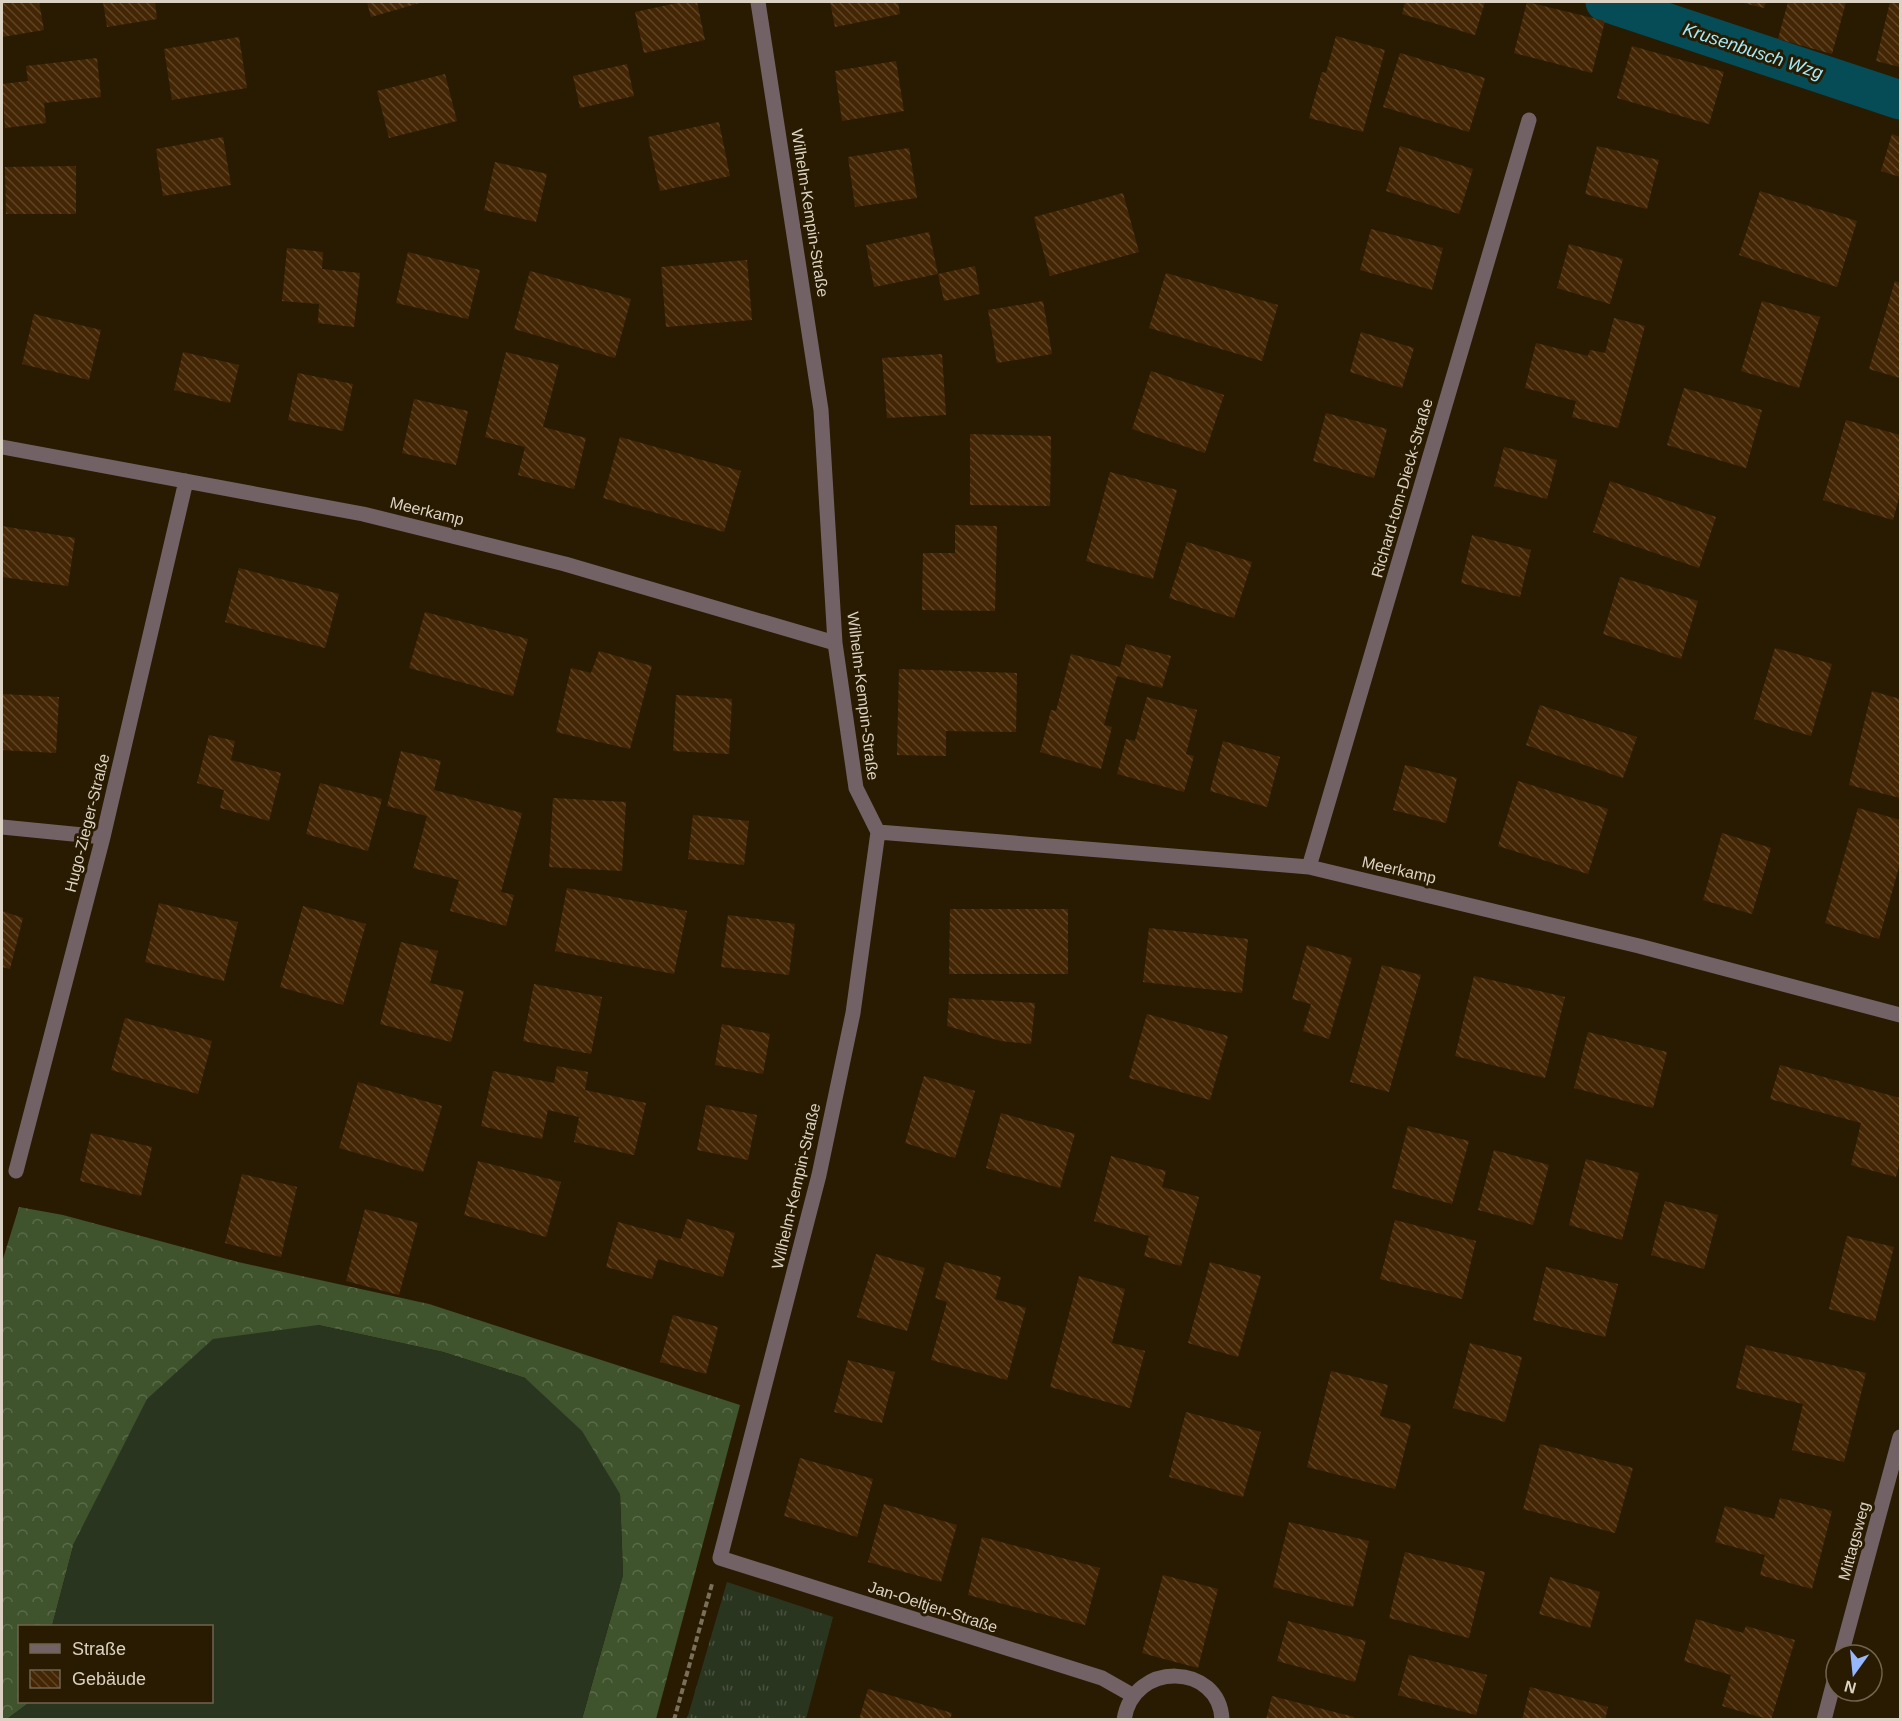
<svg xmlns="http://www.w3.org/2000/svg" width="1902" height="1721" font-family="Helvetica,sans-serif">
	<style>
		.grass { fill: url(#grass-tufts) }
		.forest { fill: url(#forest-crowns) }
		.garden { fill: #2a3520 }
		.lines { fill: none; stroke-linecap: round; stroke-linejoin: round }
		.canal { stroke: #064c57; stroke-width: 39 }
		.building { fill: url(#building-back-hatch) }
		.path { stroke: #7a6f5a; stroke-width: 4; stroke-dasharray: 6 3; stroke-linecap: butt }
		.minor { stroke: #726266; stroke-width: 15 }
		.labels { text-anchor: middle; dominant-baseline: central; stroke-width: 6; stroke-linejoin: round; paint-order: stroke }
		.street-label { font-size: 16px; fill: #dbd2c3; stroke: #291b01 }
		.water-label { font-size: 18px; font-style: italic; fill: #a1ebfa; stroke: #291b01 }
	</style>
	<defs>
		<pattern id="grass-tufts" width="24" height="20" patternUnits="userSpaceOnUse" patternTransform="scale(1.5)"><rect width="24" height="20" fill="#2a3520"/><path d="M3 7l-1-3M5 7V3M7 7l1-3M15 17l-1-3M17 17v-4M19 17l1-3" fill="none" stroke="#48513f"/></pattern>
		<pattern id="forest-crowns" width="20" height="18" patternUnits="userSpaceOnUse" patternTransform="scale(1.5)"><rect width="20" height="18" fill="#3f532d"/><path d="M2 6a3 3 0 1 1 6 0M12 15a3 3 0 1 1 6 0" fill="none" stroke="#5a6b4a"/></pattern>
		<pattern id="building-back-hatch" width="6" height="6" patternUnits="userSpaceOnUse" patternTransform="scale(1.5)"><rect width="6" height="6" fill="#442604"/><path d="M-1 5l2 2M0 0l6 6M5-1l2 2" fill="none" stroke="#5e4527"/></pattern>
	</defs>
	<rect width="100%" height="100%" fill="#291b01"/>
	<path class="grass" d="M727,1582L833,1617L806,1719H687Z"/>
	<path class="forest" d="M19,1207L63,1215L238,1262L429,1304L740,1405L656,1719H582L623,1575L620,1495L525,1378L443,1352L318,1325L74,1543L52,1626H20V1702H30L7,1719L2,1720V1262Z"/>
	<path class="garden" d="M318,1325L443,1352L525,1378L582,1431L620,1494L623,1575L582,1719H7L30,1702H212V1626H52L74,1543L147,1399L213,1339Z"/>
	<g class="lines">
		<path class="canal" d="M1605,2L1900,100"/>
	</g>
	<path class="building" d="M2,2H39L44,30L2,37Z
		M103,2H155L157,19L107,27Z
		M367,2H423L371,17Z
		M682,2H697L705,40L644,53L635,12Z
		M830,2H898L900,14L835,27Z
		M1405,2H1485L1475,35L1402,14Z
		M1527,2L1605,21L1592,73L1514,53Z
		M1740,2H1766L1764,8Z
		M1788,2H1846L1832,54L1778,39Z
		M1890,2H1900V67L1876,61Z
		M1336,36L1385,50L1363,132L1309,118L1322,72L1326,73Z
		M239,37L247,88L172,100L164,49Z
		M1632,46L1724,72L1709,124L1617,98Z
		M1400,53L1485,78L1469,132L1383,107Z
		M97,58L101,97L44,103L46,123L5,128L2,84L28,81L26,66Z
		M896,61L904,111L842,121L835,71Z
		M627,64L634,96L580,108L573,76Z
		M445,74L457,121L389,138L377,91Z
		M719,122L730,176L660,191L648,137Z
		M1892,134L1900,137V177L1881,171Z
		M223,137L231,185L163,196L156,149Z
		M1400,146L1473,169L1459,214L1386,191Z
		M1597,146L1659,160L1647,209L1585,194Z
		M909,148L917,198L855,207L848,157Z
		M495,162L547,174L536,222L484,210Z
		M76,166V214H6L5,167Z
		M1760,191L1857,221L1837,287L1739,255Z
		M1123,193L1139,252L1050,276L1034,217Z
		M1371,229L1443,248L1432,290L1360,270Z
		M929,232L938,274L874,287L866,245Z
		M1569,244L1623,259L1610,304L1557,288Z
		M287,248L323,252L322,269L360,273L354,327L318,323L319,304L282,301Z
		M408,252L480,270L468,319L396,303Z
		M747,260L752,320L666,327L661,267Z
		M975,266L980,294L944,301L938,274Z
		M530,271L631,299L615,358L514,329Z
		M1166,273L1278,305L1262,361L1149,328Z
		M1895,281L1900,283V378L1869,369Z
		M1043,301L1052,354L997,363L988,310Z
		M1762,301L1820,317L1799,388L1741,371Z
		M34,314L101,330L89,380L22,364Z
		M1614,318L1645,326L1618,428L1572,417L1576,401L1525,388L1536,343L1588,356L1590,350L1605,353Z
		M1361,332L1414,348L1402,388L1350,372Z
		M183,352L239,365L230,403L174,390Z
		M506,352L559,365L543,427L586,438L574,489L518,475L525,447L485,437Z
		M942,354L946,415L887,418L882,358Z
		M1151,371L1224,395L1205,453L1132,429Z
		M298,373L353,384L343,431L288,420Z
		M1684,388L1762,410L1746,468L1667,445Z
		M414,399L468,411L456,465L402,453Z
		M1326,413L1387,429L1374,478L1313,461Z
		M1846,420L1900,435V494L1893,520L1823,500Z
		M970,434L1051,436L1050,506L970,505Z
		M620,437L741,471L724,532L603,498Z
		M1504,447L1557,460L1547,499L1494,486Z
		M1110,472L1177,490L1153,579L1086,561Z
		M1610,481L1716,517L1699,568L1593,532Z
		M955,525L997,526L995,611L922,610L923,553H955Z
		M2,526L75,538L68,586L2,577Z
		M1472,535L1531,550L1520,597L1461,583Z
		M1187,542L1252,562L1234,618L1169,598Z
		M239,568L339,594L325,648L225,622Z
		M1620,577L1698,601L1681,659L1603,634Z
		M425,612L528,639L513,696L409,668Z
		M1126,644L1171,656L1162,688L1117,676L1104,725L1112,727L1101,769L1040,752L1051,710L1056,711L1071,654L1120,667Z
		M1775,648L1832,664L1811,736L1754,719Z
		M599,651L652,666L630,749L556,732L571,668L591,673Z
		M899,669L1017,673L1016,732L946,731V756L897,755Z
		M1872,691L1900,699V798L1849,785Z
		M2,694L59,697L56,753L2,750Z
		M676,695L732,699L729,754L673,751Z
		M1147,697L1197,710L1186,754L1194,756L1184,792L1117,774L1126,739L1135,741Z
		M1540,705L1637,737L1623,778L1526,745Z
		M209,735L235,741L231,760L281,773L269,821L220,808L224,790L197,783Z
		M1223,741L1280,757L1267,807L1210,791Z
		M401,751L441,761L434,790L522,813L501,892L514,895L506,926L450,911L459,880L413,868L427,816L387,806Z
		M1405,765L1457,778L1446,823L1393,810Z
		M1518,781L1608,809L1588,874L1498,846Z
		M320,783L382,799L368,851L306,834Z
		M553,798L626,802L622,871L549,867Z
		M1858,808L1900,820V863L1879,939L1825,923Z
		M693,815L749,821L744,865L688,859Z
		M1722,833L1771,848L1752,914L1703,900Z
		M567,888L687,911L674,974L555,951Z
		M159,903L238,922L224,981L145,962Z
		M303,906L366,924L343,1005L280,987Z
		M950,909H1068V974H949Z
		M2,911L23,918L10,969L2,967Z
		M728,915L795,924L789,975L721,967Z
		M1149,928L1248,939L1242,993L1143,982Z
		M401,942L438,951L430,983L464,991L451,1042L380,1024Z
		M1307,945L1352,958L1329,1039L1303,1031L1311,1004L1292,999Z
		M1382,965L1421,975L1389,1092L1350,1082Z
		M1474,976L1565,997L1545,1078L1455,1056Z
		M534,984L602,997L591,1054L523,1041Z
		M949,998L1035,1003L1031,1044L1001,1041L947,1026Z
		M1147,1014L1228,1036L1210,1100L1129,1078Z
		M125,1018L212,1041L198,1094L111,1070Z
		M722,1024L770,1034L763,1074L715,1065Z
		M1588,1032L1667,1052L1653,1108L1574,1088Z
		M1780,1065L1900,1098V1161L1896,1177L1851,1165L1861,1123L1770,1099Z
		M557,1066L588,1072L585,1090L646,1103L634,1155L574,1142L579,1117L548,1110L542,1139L481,1126L493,1071L554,1083Z
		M924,1076L975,1091L955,1158L905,1143Z
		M358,1082L442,1106L423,1172L339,1148Z
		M706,1105L757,1115L748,1160L697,1150Z
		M1001,1113L1075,1134L1060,1188L986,1168Z
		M1408,1126L1469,1141L1452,1204L1392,1188Z
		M91,1133L152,1147L141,1196L80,1181Z
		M1494,1150L1549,1165L1533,1225L1478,1210Z
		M1111,1156L1166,1171L1162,1187L1199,1197L1181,1266L1144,1256L1149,1236L1094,1221Z
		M1586,1159L1639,1173L1622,1240L1569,1225Z
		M478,1161L561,1182L546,1237L464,1215Z
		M242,1174L297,1187L281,1257L225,1243Z
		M1665,1201L1718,1215L1704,1269L1651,1255Z
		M365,1209L418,1223L399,1295L346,1281Z
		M687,1219L735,1233L723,1277L658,1259L652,1279L606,1267L618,1222L681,1239Z
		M1395,1220L1476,1241L1462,1299L1380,1279Z
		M1847,1236L1894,1247L1875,1321L1829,1309Z
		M876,1254L925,1268L907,1331L857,1317Z
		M945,1262L1001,1277L995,1299L1026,1308L1007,1380L931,1360L947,1302L935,1298Z
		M1210,1262L1261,1276L1238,1357L1188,1343Z
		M1546,1267L1618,1284L1605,1337L1533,1320Z
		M1079,1276L1125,1289L1112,1343L1145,1351L1130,1408L1050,1387Z
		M673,1315L718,1327L706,1374L660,1362Z
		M1470,1343L1522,1357L1505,1422L1453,1408Z
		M1746,1345L1866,1373L1844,1462L1792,1450L1803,1404L1736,1388Z
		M848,1360L895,1372L882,1423L834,1412Z
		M1331,1371L1388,1385L1380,1416L1411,1425L1395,1489L1307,1467Z
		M1186,1412L1261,1432L1243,1497L1169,1477Z
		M1540,1444L1633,1468L1615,1533L1523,1509Z
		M800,1458L873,1479L857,1537L784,1516Z
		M1780,1498L1832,1511L1812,1589L1760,1575L1765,1555L1715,1542L1725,1506L1774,1519Z
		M884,1504L957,1525L941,1582L868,1562Z
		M1289,1522L1369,1541L1353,1607L1273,1587Z
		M982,1537L1100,1568L1085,1625L968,1595Z
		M1405,1552L1485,1572L1469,1638L1389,1618Z
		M1163,1575L1218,1589L1198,1668L1142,1653Z
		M1550,1577L1600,1592L1590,1628L1539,1614Z
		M1696,1619L1743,1633L1746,1626L1795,1640L1771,1720L1722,1706L1731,1675L1684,1661Z
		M1288,1621L1366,1641L1355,1682L1277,1661Z
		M1409,1655L1487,1675L1476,1715L1398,1695Z
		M1530,1687L1608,1707L1605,1720H1522Z
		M868,1689L952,1713L950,1720H859Z
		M1272,1696L1354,1717L1353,1720H1266Z"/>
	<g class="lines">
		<path class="path" d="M674,1720L712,1584"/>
		<path class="minor" d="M758,2L821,410L835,643L856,788L878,832L853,1013L819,1175L720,1558L1102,1678L1132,1695
			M2,447L363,514L565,564L835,643
			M2,827L103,837
			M878,832L1309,867L1639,946L1900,1015
			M1309,867L1529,120
			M16,1171L103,837L186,481
			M1841,1655L1900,1437
			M1124,1720C1133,1660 1220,1663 1222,1720
			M1824,1720L1836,1674"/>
	</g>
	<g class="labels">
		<g class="street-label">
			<text transform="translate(810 213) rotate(81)">Wilhelm-Kempin-Straße</text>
			<text transform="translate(1402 488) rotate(-74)">Richard-tom-Dieck-Straße</text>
			<text transform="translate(427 511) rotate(14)">Meerkamp</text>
			<text transform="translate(863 696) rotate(83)">Wilhelm-Kempin-Straße</text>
			<text transform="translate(87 823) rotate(-76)">Hugo-Zieger-Straße</text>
			<text transform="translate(1399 870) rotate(13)">Meerkamp</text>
			<text transform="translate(796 1186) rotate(-77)">Wilhelm-Kempin-Straße</text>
			<text transform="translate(1854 1541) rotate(-75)">Mittagsweg</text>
			<text transform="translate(933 1607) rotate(18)">Jan-Oeltjen-Straße</text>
		</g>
		<g class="water-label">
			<text transform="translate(1753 51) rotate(18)">Krusenbusch Wzg</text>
		</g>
	</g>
	<rect width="1902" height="1721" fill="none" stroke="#dbd2c3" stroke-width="6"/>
	<rect x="18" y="1625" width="195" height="78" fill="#291b01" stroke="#70644f" stroke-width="1.5"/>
	<rect x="30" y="1644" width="30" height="9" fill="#726266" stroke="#70644f" stroke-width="1.5"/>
	<text x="72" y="1655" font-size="18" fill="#dbd2c3">Straße</text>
	<rect x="30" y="1670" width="30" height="18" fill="url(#building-back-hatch)" stroke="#70644f" stroke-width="1.5"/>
	<text x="72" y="1685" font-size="18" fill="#dbd2c3">Gebäude</text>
	<g transform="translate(1854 1673) rotate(195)"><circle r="28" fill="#291b01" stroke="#70644f" stroke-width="1.5"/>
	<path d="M0-4.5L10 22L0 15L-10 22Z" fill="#96b6fd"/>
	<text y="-9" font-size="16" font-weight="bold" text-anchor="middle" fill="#dbd2c3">N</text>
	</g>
</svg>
